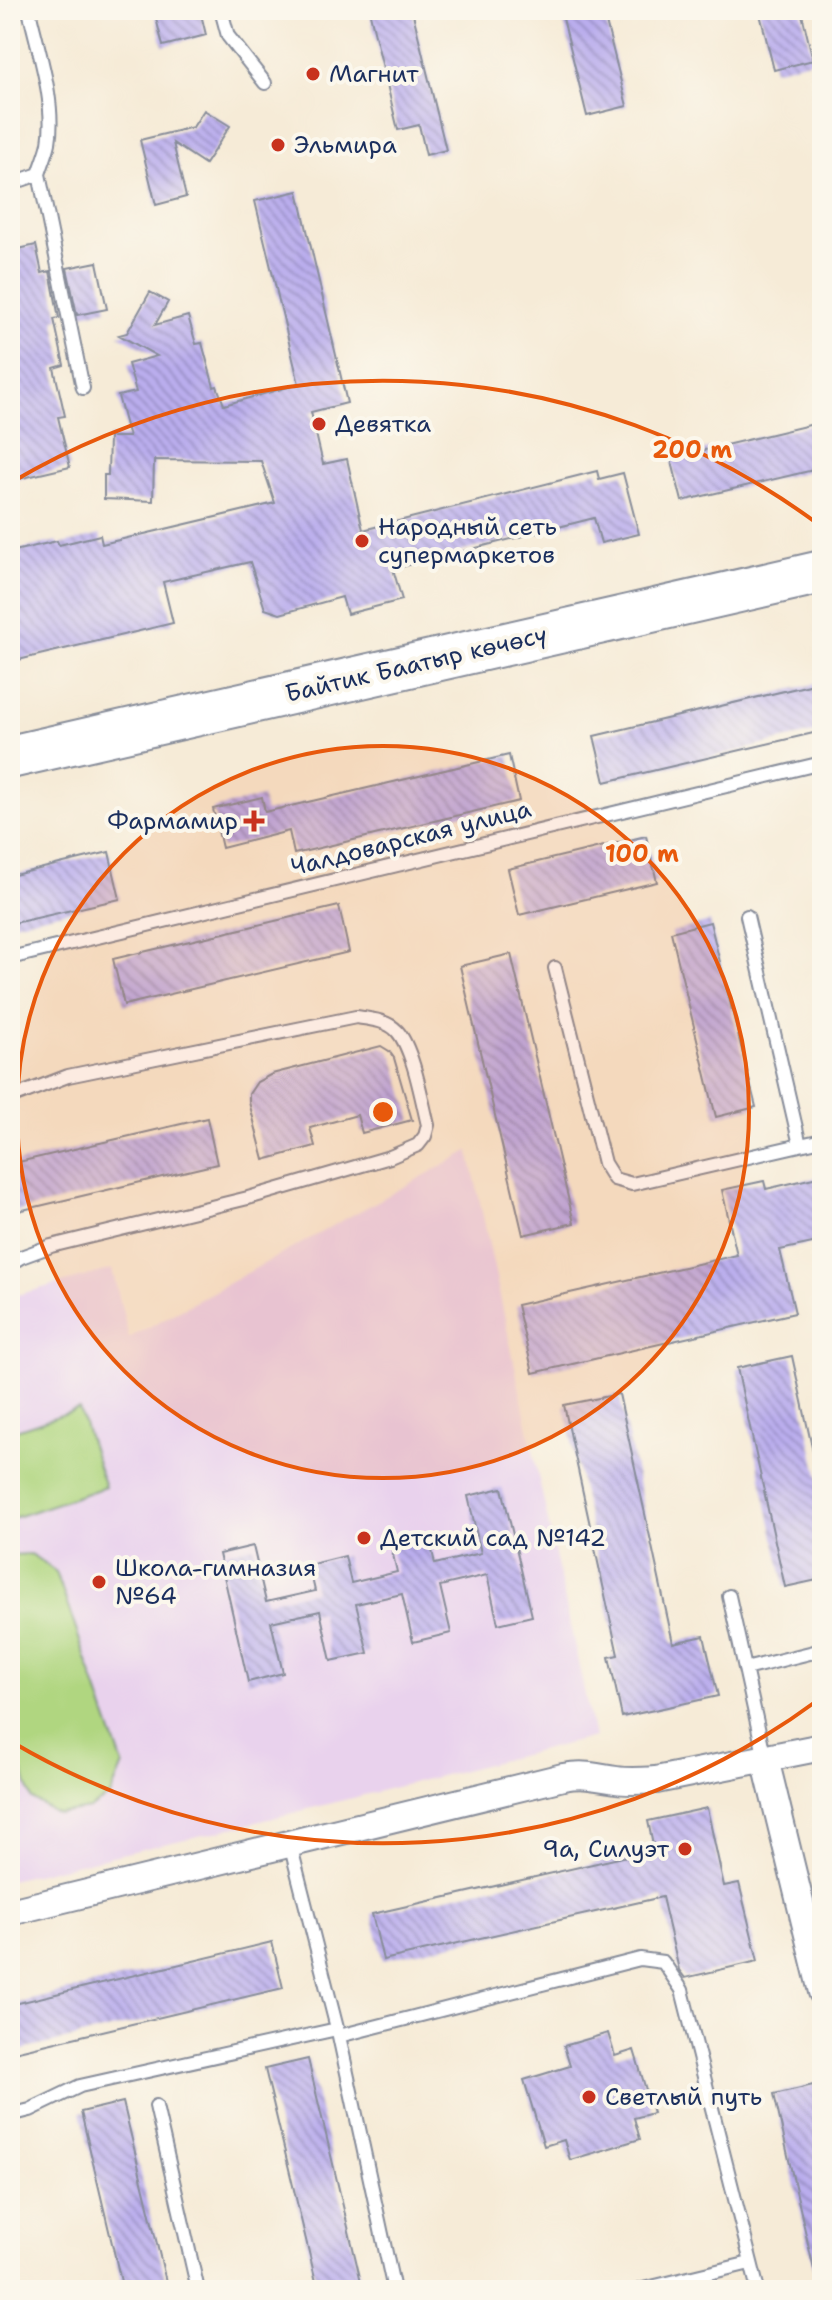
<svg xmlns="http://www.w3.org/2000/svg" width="832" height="2300" font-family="'Shantell Sans',sans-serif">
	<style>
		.built { fill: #e9d2ed }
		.pitch { fill: #b0d680; stroke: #66826f; stroke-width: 2 }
		.building { fill: url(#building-back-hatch) }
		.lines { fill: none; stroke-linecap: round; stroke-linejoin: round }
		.lane-casing { stroke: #888d9a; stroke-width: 16 }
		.street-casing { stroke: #888d9a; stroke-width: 30 }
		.primary-casing { stroke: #888d9a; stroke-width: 46 }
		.lane { stroke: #fff; stroke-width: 12 }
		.street { stroke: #fff; stroke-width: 26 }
		.primary { stroke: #fff; stroke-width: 42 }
		.ring { fill: none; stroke: #e8590c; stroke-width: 4 }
		.poi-dot { fill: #c8321e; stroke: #fbf7ec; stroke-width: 3 }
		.labels { text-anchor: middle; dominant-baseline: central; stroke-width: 8; stroke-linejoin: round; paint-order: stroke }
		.poi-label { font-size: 24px; fill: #1b2f5e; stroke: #fbf7ec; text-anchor: start }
		.street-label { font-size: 24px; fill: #1b2f5e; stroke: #fbf7ec }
		.centre { fill: #e8590c; stroke: #fbf7ec; stroke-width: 4 }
		.ring-label { font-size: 24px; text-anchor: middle; font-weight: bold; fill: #e8590c; stroke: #fbf7ec; stroke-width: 8; stroke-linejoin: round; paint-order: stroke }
	</style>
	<defs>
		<pattern id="building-back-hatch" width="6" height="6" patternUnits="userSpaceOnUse" patternTransform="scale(2)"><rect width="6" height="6" fill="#baaded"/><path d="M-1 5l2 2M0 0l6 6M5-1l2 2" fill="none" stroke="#968dc3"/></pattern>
	</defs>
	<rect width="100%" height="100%" fill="#fbf7ec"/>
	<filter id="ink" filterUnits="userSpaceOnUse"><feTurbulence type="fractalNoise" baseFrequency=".0125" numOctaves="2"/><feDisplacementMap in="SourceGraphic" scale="16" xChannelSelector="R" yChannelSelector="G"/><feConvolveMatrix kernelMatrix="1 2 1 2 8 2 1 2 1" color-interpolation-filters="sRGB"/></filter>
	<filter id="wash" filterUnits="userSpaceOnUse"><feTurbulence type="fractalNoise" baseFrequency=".006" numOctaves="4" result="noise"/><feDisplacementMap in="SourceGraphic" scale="32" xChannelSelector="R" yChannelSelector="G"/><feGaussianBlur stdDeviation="1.8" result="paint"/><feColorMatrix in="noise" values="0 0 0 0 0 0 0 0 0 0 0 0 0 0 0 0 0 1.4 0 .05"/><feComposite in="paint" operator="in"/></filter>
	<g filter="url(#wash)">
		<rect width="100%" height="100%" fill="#f6ebd7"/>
		<path class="built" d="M469,1151L594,1737L245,1825L10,1880V1297L112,1269L129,1338Z"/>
		<path class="pitch" d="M79,1409L105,1487L10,1519V1432Z
			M31,1554L56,1572L123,1765L110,1796L89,1809L58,1814L32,1799L10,1736V1555Z"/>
		<g id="blocks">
			<path class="building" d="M154,10H200L206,35L163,46Z
				M369,10H412L446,150L426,155L419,125L398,130Z
				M561,10H603L627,106L587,116Z
				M759,10H801L813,60L774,70Z
				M204,110L230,126L205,164L173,143L186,197L156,205L140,140L193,127Z
				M298,191L347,403L311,412L323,464L347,459L363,530L597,471L599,479L623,473L639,534L601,543L594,518L393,569L402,600L347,614L342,597L280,614L265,609L250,562L163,582L173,623L10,662V552L57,541L59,545L100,535L102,544L275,503L261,461L154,460L153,501L104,499V475H108L109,437H129L118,396L136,392L128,364L157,356L119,335L127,333L150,292L168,302L155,325L188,316L196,344L202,343L214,387L217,386L224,405L299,384L255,201Z
				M36,245L42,273L50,271L59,318L54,319L64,365L54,368L65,416L58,417L70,467L10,481V251Z
				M97,262L107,309L77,315L67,268Z
				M822,422V468L682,501L671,458Z
				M818,683L822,699V731L605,782L594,736Z
				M509,755L519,801L294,854L289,831L222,848L213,809L262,797L265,812Z
				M646,836L657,882L519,915L508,869Z
				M109,852L120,899L10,924V876Z
				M339,906L349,952L124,1005L113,959Z
				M710,922L756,1107L716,1117L671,932Z
				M511,954L574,1223L523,1235L460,966Z
				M381,1046L389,1051L394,1058L412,1120L362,1133L357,1115L310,1128L315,1146L264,1160L249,1102V1094L257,1082L272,1074Z
				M207,1118L217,1164L10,1213V1164Z
				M822,1176V1241L780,1250L795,1313L533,1373L517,1305L737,1255L722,1190L764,1181L766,1189Z
				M792,1356L822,1493V1579L785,1587L737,1368Z
				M619,1394L673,1643L704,1636L718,1696L622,1717L609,1657L618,1655L564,1405Z
				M502,1488L532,1616L498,1624L487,1575L440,1586L451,1633L413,1642L402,1594L356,1604L368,1653L331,1661L320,1611L271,1622L283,1673L248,1682L219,1554L253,1546L266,1602L315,1591L309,1565L345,1556L351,1583L397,1572L391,1546L429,1537L435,1564L481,1553L468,1496Z
				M707,1808L724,1886L739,1883L758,1961L685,1978L679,1970L662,1897L383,1960L372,1914L654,1850L648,1821Z
				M272,1942L283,1988L10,2053V2005Z
				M608,2033L615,2056L634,2050L653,2113L634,2118L640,2139L570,2160L564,2140L544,2146L524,2080L570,2066L564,2046Z
				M308,2059L363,2290H318L265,2069Z
				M822,2083V2269L814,2270L774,2094Z
				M123,2102L168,2290H123L81,2112Z"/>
		</g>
	</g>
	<g filter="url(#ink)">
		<use href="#blocks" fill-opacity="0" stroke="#888d9a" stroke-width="2"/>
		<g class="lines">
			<defs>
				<path id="lane" d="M221,10L228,36L265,83
					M39,174L83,388
					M10,184L39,174C42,164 47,153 49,143C56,102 38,50 29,10
					M747,916L800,1145L822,1140
					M10,958L822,763
					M555,968L604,1163L614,1179L632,1184L800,1145
					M10,1098L68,1076L356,1017C369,1019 387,1020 397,1031C413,1048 422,1101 428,1125L425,1136L418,1145L390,1157L248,1198L51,1246L21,1257L10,1264
					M729,1596L765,1759
					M745,1669L822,1650
					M290,1844L339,2036L394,2290
					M339,2036L640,1959L663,1962L682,1990L758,2290
					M156,2106L198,2290
					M10,2115L30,2110L80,2086L337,2029
					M10,2264L16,2290
					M639,2290L750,2263"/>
				<path id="street" d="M765,1759L822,1992
					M10,1912L563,1777C586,1773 594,1777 616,1780C629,1782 642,1781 656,1780L822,1747"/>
				<path id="primary" d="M10,757L822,572"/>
			</defs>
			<use href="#lane" class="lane-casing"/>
			<use href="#street" class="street-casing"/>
			<use href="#primary" class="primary-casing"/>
			<use href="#lane" class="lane"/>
			<use href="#street" class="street"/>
			<use href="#primary" class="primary"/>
		</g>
	</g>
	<circle cx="383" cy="1112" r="366" fill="#e8590c" fill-opacity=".12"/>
	<g class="ring">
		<circle cx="383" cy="1112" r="366"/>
		<path d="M818 1700A731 731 0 0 1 12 1742M12 482A731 731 0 0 1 818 524"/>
	</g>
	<g class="poi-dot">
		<circle cx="313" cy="74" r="8"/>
		<circle cx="278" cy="145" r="8"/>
		<circle cx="319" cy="424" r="8"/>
		<circle cx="362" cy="541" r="8"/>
		<path d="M250 809h8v8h8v8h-8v8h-8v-8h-8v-8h8z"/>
		<circle cx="364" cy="1538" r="8"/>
		<circle cx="99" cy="1582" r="8"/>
		<circle cx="685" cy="1849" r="8"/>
		<circle cx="589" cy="2097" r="8"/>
	</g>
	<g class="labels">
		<g class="poi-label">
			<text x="329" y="74">Магнит</text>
			<text x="294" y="145">Эльмира</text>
			<text x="335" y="424">Девятка</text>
			<text x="378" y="527">Народный сеть<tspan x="378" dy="28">супермаркетов</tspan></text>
			<text x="238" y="821" text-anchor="end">Фармамир</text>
			<text x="380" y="1538">Детский сад №142</text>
			<text x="115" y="1568">Школа-гимназия<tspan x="115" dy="28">№64</tspan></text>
			<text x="669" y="1849" text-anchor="end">9а, Силуэт</text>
			<text x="605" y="2097">Светлый путь</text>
		</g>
		<g class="street-label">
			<text transform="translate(416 664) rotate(-13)">Байтик Баатыр көчөсү</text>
			<text transform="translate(411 838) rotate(-14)">Чалдоварская улица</text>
		</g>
	</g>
	<circle cx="383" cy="1112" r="12" class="centre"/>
	<g class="ring-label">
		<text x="692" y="458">200 m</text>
		<text x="642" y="862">100 m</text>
	</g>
	<rect width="832" height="2300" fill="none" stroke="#fbf7ec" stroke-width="40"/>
</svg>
